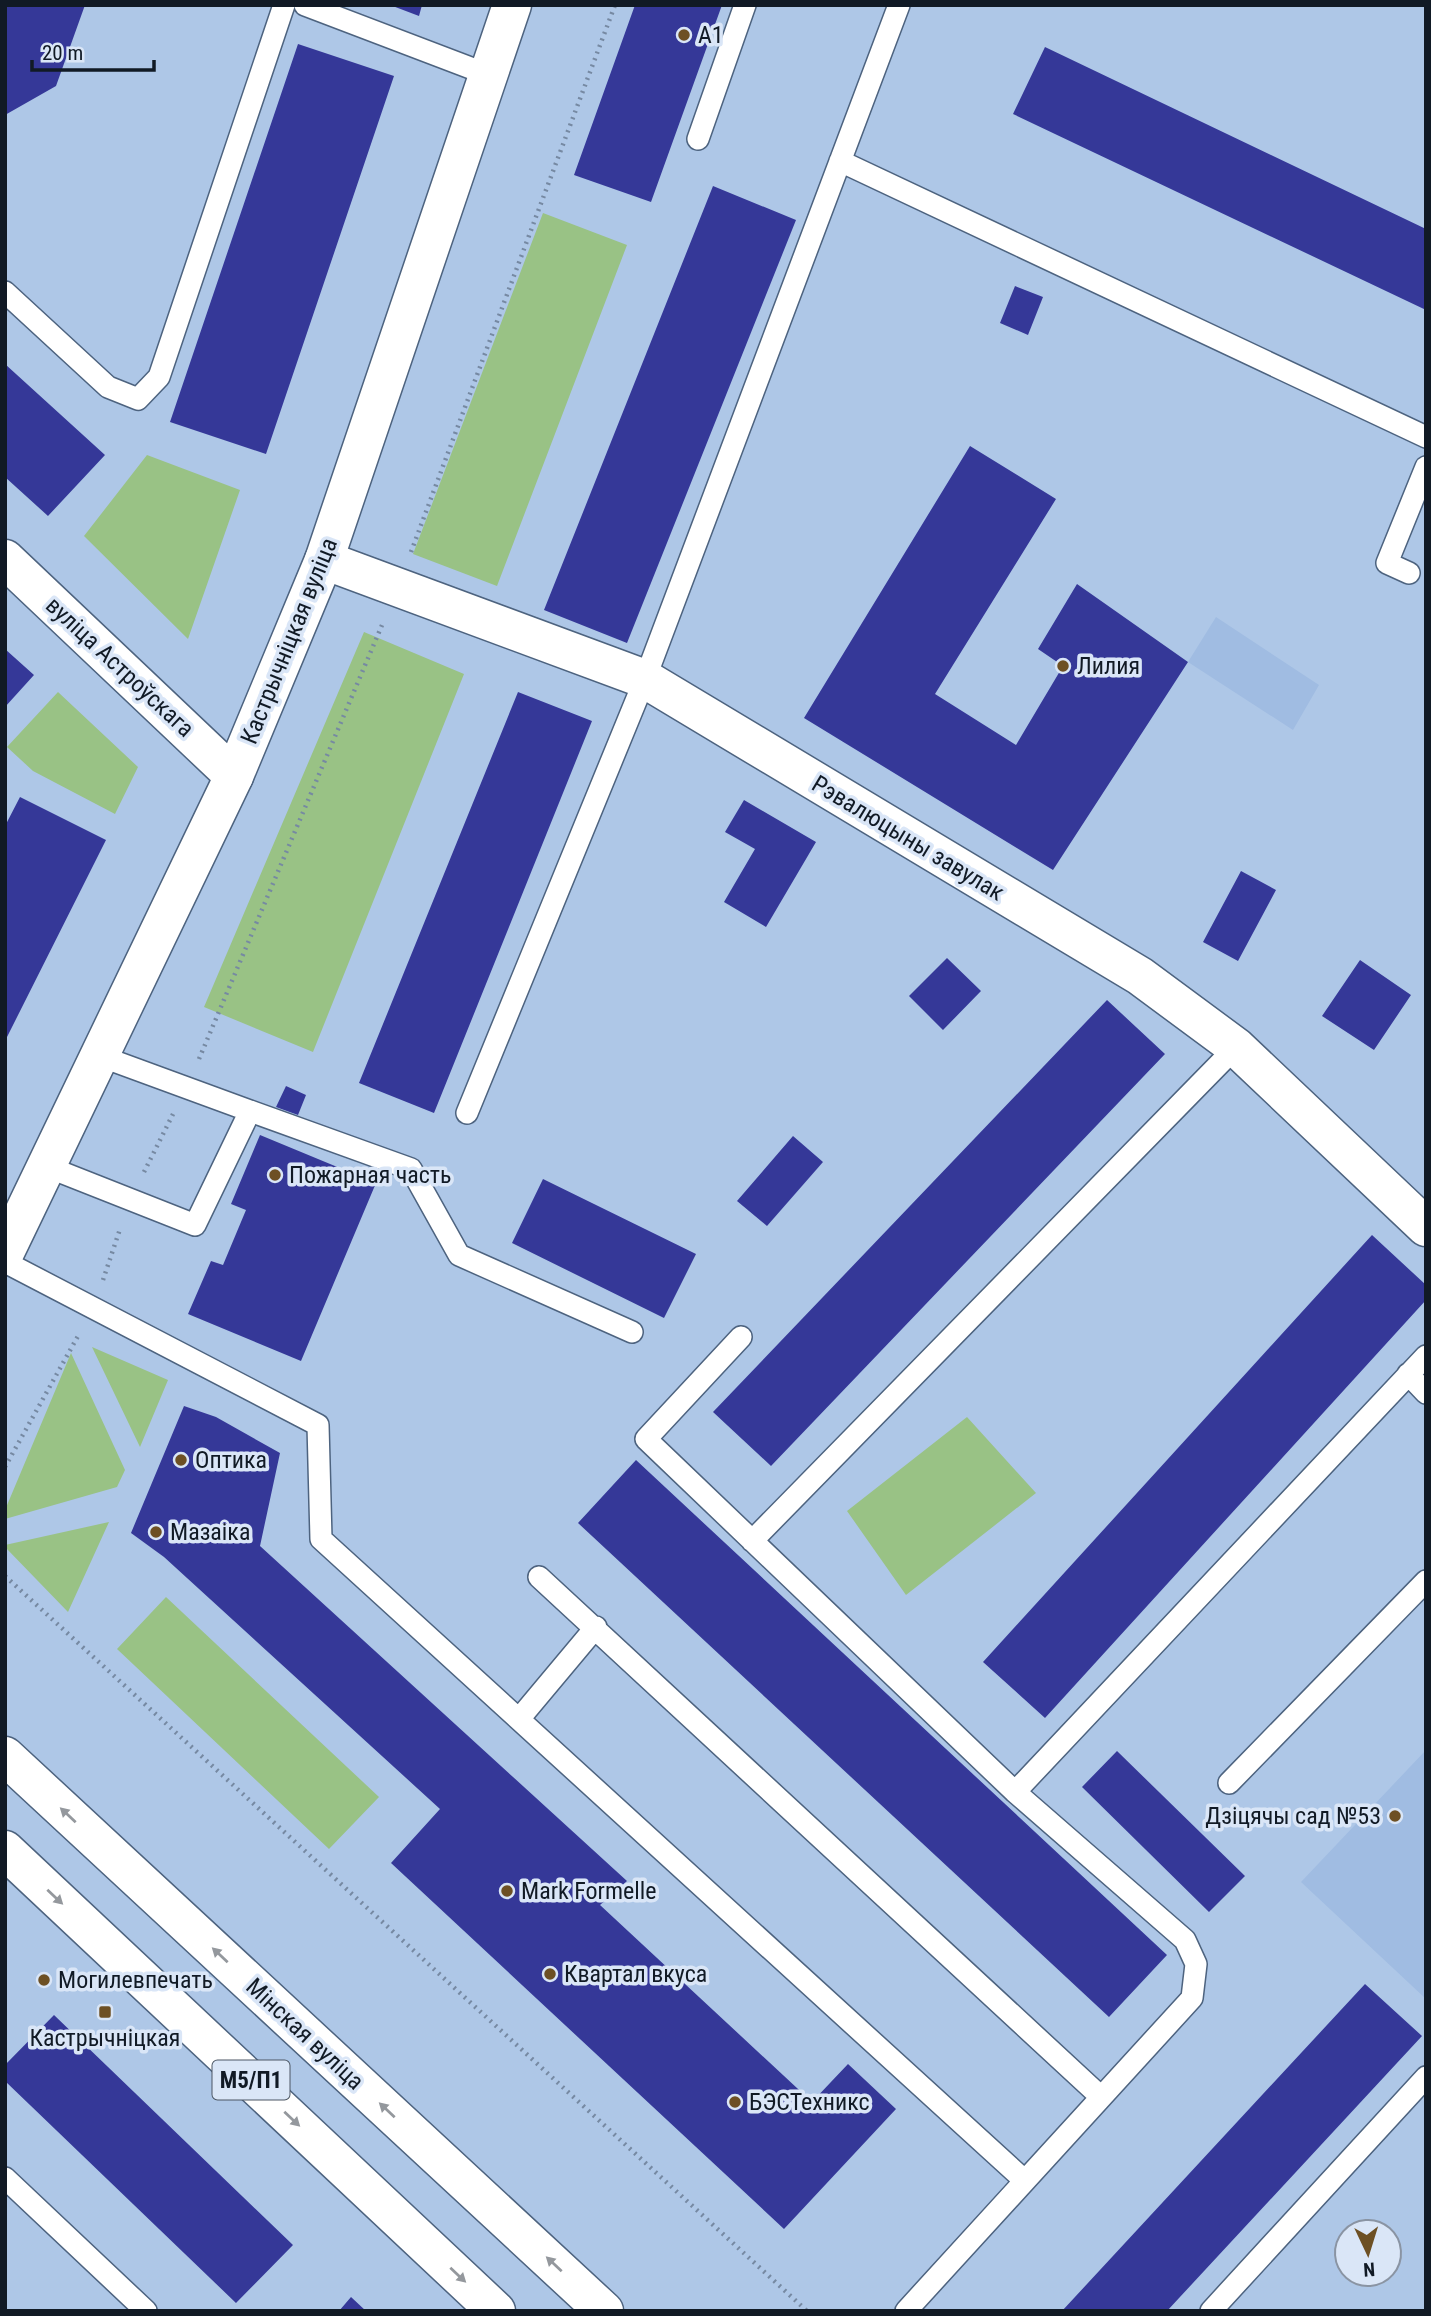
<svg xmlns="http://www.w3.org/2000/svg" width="1431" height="2316" font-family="'Roboto Condensed',sans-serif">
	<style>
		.built { fill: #a0bce2 }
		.green { fill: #99c285 }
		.building { fill: #353898 }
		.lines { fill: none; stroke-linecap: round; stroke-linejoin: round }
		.service-casing { stroke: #4d637f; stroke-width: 24 }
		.minor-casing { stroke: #4d637f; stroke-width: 41 }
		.secondary-casing { stroke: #4d637f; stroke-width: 41 }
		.primary-casing { stroke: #4d637f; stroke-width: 41 }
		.path { stroke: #7689a2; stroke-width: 4.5; stroke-dasharray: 2 5; stroke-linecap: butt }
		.service { stroke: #fff; stroke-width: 21 }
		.minor { stroke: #fff; stroke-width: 38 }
		.secondary { stroke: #fff; stroke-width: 38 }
		.primary { stroke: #fff; stroke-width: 38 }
		.oneway { fill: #94989d }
		.poi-dot { fill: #6d5024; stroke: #dae6f7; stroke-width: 2.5 }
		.labels { text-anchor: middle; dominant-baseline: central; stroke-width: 7; stroke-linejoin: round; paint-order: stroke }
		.shield { fill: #dae6f7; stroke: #4d5764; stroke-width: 2 }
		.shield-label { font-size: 23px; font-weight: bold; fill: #111a25 }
		.poi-label { font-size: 24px; fill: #111a25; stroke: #dae6f7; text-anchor: start }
		.street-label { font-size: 24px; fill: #111a25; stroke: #dae6f7 }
	</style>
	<rect width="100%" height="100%" fill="#aec7e7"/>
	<path class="built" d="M1216,617L1319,685L1293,730L1188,662Z
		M1426,1750V1999L1301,1882Z"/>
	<path class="green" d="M543,213L627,245L497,586L413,554Z
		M147,455L240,490L188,639L84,536Z
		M364,632L464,674L313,1052L204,1007Z
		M58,692L138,767L115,814L33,771L7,747Z
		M92,1347L168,1380L140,1447Z
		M71,1353L125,1470L117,1487L5,1519V1510Z
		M967,1417L1036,1493L906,1595L847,1511Z
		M109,1522L68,1612L5,1547V1545Z
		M166,1597L379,1797L329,1849L117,1649Z"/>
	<path class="building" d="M5,5H85L56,86L5,115Z
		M390,5H422L419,16Z
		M635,5H722L651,202L574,175Z
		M298,44L394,76L266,454L170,422Z
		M1045,47L1426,229V310L1013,114Z
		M713,186L796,220L627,643L544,610Z
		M1015,286L1043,297L1028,335L1000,323Z
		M5,364L105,455L48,516L5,477Z
		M970,446L1056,499L935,694L1016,745L1063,666L1038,649L1077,584L1188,662L1053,870L804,718Z
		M5,649L34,675L5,707Z
		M518,692L592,721L434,1113L359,1083Z
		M20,797L106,840L5,1041V826Z
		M744,800L816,842L766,927L724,902L755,849L725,832Z
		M1241,871L1276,890L1238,961L1203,942Z
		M947,958L981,991L943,1030L909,996Z
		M1360,960L1411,995L1374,1050L1322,1016Z
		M1107,1000L1165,1054L771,1466L713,1412Z
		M286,1086L306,1095L298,1115L276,1107Z
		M260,1135L376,1183L301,1361L188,1314L211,1261L223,1265L246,1210L231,1204Z
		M793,1136L823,1162L767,1226L737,1201Z
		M543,1179L696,1254L664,1318L512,1243Z
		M1372,1235L1426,1285V1300L1045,1718L983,1662Z
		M184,1406L216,1417L280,1453L260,1546L627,1881L600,1905L812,2102L848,2064L896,2109L784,2229L391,1863L440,1809L164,1557L131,1533Z
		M636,1460L1167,1955L1109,2017L578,1523Z
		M1117,1751L1245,1876L1209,1912L1082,1787Z
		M1365,1984L1422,2036L1167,2311H1062Z
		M54,2015L293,2245L236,2303L5,2081V2065Z
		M351,2297L366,2311H339Z"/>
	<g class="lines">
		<defs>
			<path id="service" d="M305,5L489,75
				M698,139L745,5
				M840,161L1426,437
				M5,292L108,387L138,399L159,377L284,5
				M1409,573L1387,563L1426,467
				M250,1111L411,1169L459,1255L632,1332
				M467,1113L645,679L899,5
				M48,1167L195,1225L250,1111L100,1056
				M5,1262L318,1425L321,1539L1024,2180
				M741,1337L646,1439L1015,1792L1185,1940L1196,1964L1192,1998L906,2311
				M1408,1374L1426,1393
				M752,1541L1236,1047
				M539,1577L1101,2097
				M519,1719L596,1627
				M1229,1783L1426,1581
				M1015,1792L1426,1356
				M5,2178L146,2311
				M1211,2311L1426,2077"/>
			<path id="minor" d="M5,559L234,776
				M324,560L645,679L1140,976L1236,1047L1426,1227"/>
			<path id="secondary" d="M5,1252L234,776L324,560L512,5"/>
			<path id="primary" d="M5,1756L604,2311
				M5,1850L496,2311"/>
		</defs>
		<use href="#service" class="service-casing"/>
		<use href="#minor" class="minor-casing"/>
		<use href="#secondary" class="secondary-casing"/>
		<use href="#primary" class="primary-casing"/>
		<path class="path" d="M411,552L615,5
			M199,1059L382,625
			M144,1172L173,1114
			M103,1280L120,1229
			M5,1467L78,1336
			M5,1576L807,2311"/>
		<use href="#service" class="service"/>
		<use href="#minor" class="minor"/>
		<use href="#secondary" class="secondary"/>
		<use href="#primary" class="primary"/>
	</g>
	<defs><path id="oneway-solid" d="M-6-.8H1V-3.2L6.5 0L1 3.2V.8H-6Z" transform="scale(1.75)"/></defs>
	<g class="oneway">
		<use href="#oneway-solid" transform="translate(68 1815) rotate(-137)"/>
		<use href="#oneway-solid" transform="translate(55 1897) rotate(43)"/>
		<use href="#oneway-solid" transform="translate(220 1955) rotate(-137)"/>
		<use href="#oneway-solid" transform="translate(387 2110) rotate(-137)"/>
		<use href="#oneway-solid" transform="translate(292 2119) rotate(43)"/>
		<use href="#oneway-solid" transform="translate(554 2264) rotate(-137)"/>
		<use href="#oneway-solid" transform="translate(458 2275) rotate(43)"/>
	</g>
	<g class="poi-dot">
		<circle cx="684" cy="35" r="7"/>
		<circle cx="1063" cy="666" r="7"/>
		<circle cx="275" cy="1175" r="7"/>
		<circle cx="181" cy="1460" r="7"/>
		<circle cx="156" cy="1532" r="7"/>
		<circle cx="1395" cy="1816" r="7"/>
		<circle cx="507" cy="1891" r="7"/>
		<circle cx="550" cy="1974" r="7"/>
		<circle cx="44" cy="1980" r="7"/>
		<rect x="98" y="2005" width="14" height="14" rx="3.5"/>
		<circle cx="735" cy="2102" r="7"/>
	</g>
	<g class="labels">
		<rect class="shield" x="212.5" y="2060.5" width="77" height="39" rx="5"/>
		<g class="shield-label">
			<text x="251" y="2080">М5/П1</text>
		</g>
		<g class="poi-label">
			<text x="698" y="35">A1</text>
			<text x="1077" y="666">Лилия</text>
			<text x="289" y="1175">Пожарная часть</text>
			<text x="195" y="1460">Оптика</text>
			<text x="170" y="1532">Мазаіка</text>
			<text x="1381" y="1816" text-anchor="end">Дзіцячы сад №53</text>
			<text x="521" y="1891">Mark Formelle</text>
			<text x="564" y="1974">Квартал вкуса</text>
			<text x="58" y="1980">Могилевпечать</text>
			<text x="105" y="2038" text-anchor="middle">Кастрычніцкая</text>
			<text x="749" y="2102">БЭСТехникс</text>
		</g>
		<g class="street-label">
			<text transform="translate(289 641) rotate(-68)">Кастрычніцкая вуліца</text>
			<text transform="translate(120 667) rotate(43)">вуліца Астроўскага</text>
			<text transform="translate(908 838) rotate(31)">Рэвалюцыны завулак</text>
			<text transform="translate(305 2034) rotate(43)">Мінская вуліца</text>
		</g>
	</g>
	<rect width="1431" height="2316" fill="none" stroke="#111a25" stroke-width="14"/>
	<g transform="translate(1368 2253) rotate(176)"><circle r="33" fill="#dae6f7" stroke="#8a94a3" stroke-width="2"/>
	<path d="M0-5L12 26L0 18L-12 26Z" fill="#6d5024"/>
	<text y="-10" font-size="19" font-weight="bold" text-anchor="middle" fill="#111a25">N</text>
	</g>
	<path d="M32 60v10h122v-10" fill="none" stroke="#111a25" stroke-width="3.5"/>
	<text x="42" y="60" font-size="21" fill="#111a25" stroke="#dae6f7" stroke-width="5" paint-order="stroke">20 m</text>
</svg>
